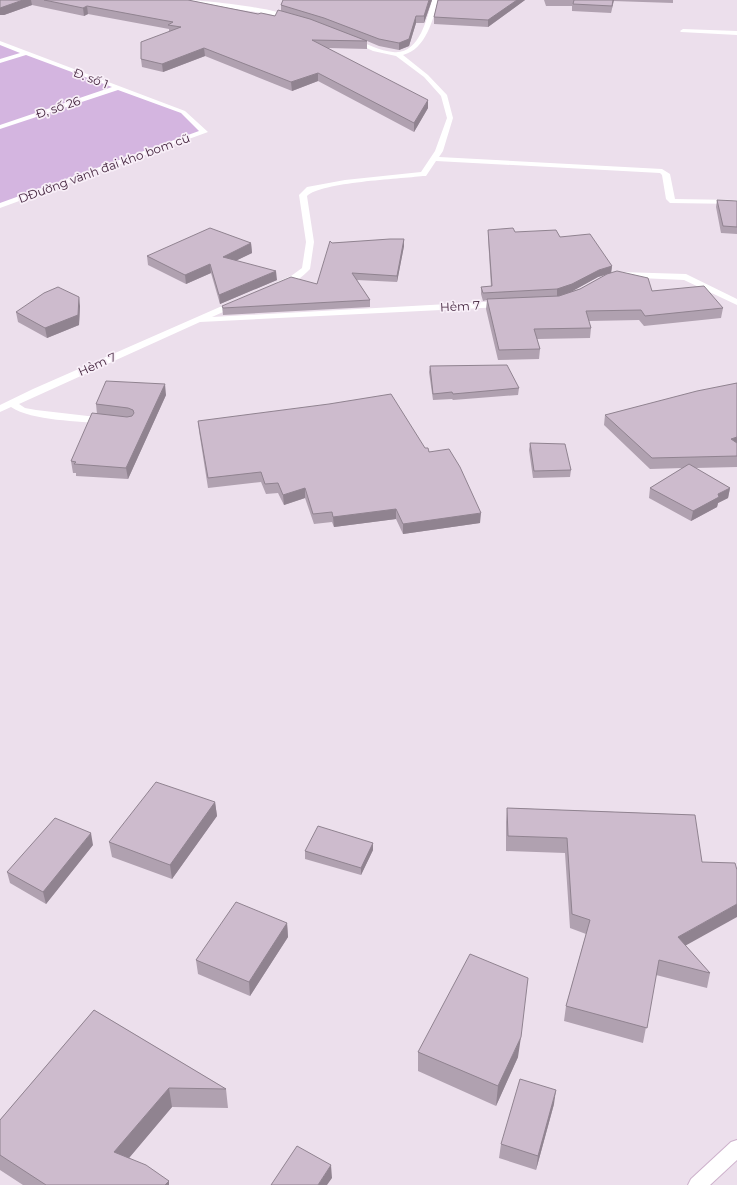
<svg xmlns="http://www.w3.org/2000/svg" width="737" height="1185" font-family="Montserrat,sans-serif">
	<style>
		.green { fill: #d4b5e0 }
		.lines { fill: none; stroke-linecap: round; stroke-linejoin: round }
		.secondary-casing { stroke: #cdb1cb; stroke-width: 2 }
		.street { fill: #fff; fill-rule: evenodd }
		.secondary { fill: #fff; fill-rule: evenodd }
		.wall { fill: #b0a1b0; fill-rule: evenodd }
		.shaded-wall { fill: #908390 }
		.building { fill: #cdbbcd; stroke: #908390 }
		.labels { text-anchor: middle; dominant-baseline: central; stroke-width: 3.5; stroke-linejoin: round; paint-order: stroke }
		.far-street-label { font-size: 12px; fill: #3e1e38; stroke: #f8eff8 }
	</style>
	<rect width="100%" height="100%" fill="#ecdfec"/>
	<path class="green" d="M0,43L183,112L204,132L0,206Z"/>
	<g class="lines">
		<defs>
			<path id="secondary" d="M737,1140V1160L710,1185H688L691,1179L731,1142Z"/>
		</defs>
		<use href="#secondary" class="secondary-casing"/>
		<path class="street" d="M183,0C203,0 279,8 294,18L291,20L269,14L186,2Z
			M432,0H438C433,20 426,49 403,55L428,75L447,95L453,118L443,151L439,157L662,169L670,174L675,199L737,200V204L670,203L666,199L662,175L660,173L436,161L426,176H423C399,179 322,182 307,196L314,242L310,269C303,277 288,288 277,286L276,284L277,282L291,276L302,268L306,242L299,195L307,187L345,180L421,172L435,151L447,118L441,96L424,77L396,56L373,51L350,40L355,39C367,44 380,51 393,52C419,55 427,19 432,0Z
			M683,29L737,31V35L681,32L680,31Z
			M0,41L185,111L208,132L0,208V203L199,131L181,113L118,90L0,129V125L112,87L26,55L0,63V59L20,53L0,45Z
			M620,272L686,274L737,299V305L684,280L617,277L616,275L617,273Z
			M238,299L241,300L242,302L241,304L212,317L502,301L506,304L502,307L200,322L19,404L25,408L36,410L105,418L110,421L109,423L105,424C80,421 32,421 11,407L0,412V405L33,389Z"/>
		<use href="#secondary" class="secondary"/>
	</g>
	<path class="wall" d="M0,0H188L258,14L275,16L281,11V5L283,0H432L424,23H416L409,46L399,50L379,46L367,41V49L328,48L428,108L414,132L318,81L292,91L205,56L163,72L142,67L141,59L169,32V29L88,14L84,16L32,5L4,15Z
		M438,0H525L488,27L434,24V17Z
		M544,0H673V3L613,1L611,13L572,11V6H546Z
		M717,200L737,201V234L721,233L716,207Z
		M488,230L515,232L560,237L612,266L611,273L652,291L723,308L721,318L644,326L639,320L589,321L591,328L590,338L537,339L540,349L539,359L498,360L486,309L487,300L483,301L481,294V287H491L488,237ZM605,275L580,289L572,291L598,277Z
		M404,239V246L397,282L357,280L370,300V307L223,315L222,306L317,284L332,243Z
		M251,243L252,253L235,261L277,280L220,304L211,273L186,284L148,265L147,256Z
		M80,306L79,325L47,338L18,322L16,312Z
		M430,366L519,388L518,395L453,400L452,399L433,400L429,372Z
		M737,383V467L695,468L730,488L728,498L718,503L717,507L691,521L649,498L650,488L683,468L650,469L604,425L605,415Z
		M166,395L128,479L76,476V473H73L71,461L97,414L96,404Z
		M198,421L425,448L429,452L480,523L403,534L396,519L334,527L332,522L314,524L305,498L284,505L278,493L266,494L261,482L208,488L199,431Z
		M530,443L571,470L570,477L533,478L529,450Z
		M215,802L217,816L172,879L112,857L109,842Z
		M507,808L695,815L685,946L710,973L707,988L656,975L643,1043L564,1021L566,1006L586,934L570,928L565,853L506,851V822Z
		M373,843V850L361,875L305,859V851Z
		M93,845L46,904L10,883L7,872Z
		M287,923L288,937L250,996L198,974L196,960Z
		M94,1010L226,1089L228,1108L172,1107L129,1158L169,1181V1185H23L0,1170V1120Z
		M418,1052L518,1057L496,1106L418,1071Z
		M554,1104L536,1170L499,1158L501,1144Z"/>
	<path class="shaded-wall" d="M23,0H31L32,5L4,15H0V8Z
		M429,0H432L424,23V16Z
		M517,0H525L488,27V20Z
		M613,0H614L611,13L612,6Z
		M87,6L88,14L84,16L83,8Z
		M416,16V23L409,46L399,50V43Z
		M204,48L205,56L163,72L162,64Z
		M318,73V81L292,91L291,82Z
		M428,100V108L414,132V123Z
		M404,239V246L397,282V276Z
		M251,243L252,253L223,267V257Z
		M210,264L211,273L186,284L185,275Z
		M612,266L611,273L598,277L571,292L557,297V289L599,270Z
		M276,271L277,280L220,304L219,295Z
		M79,297L80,306L79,325L47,338L45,328Z
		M165,384L166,395L128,479L126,468Z
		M737,437V447L731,439Z
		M305,488V498L284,505L283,495Z
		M730,488L728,498L718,503L717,507L691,521L693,511L718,494Z
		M396,509V519L334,527L333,517Z
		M481,513L480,523L403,534V524Z
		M215,802L217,816L172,879L170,865Z
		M91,833L93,845L46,904L43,892Z
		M373,843V850L361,875V868Z
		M737,904V917L674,952L678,937Z
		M287,923L288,937L250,996L249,982Z
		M521,1037L518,1057L496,1106L498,1086Z
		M169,1088L172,1107L118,1171L114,1152Z
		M556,1090L554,1104L536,1170L538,1156Z
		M331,1165L332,1178L327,1185H318Z
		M169,1181V1185H165Z"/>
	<path class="building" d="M0,0H23L0,8Z
		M44,0H188L258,14L261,13L275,16L278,10L310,19L367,41L312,40L428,100L414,123L318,73L291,82L204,48L162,64L141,59V42L181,27L168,25L173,22L87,6L83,8Z
		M283,0H429L424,16H416L409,39L399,43L379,39L324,18L281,5Z
		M438,0H517L488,20L434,17Z
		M574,0H613L612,6L573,4Z
		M717,200L737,201V227L723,226Z
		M210,228L251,243L223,257L276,271L219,295L210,264L185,275L147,256Z
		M513,228L515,232L556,230L560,237L590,234L612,266L599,270L572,284L557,289L483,293L481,287L492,286L488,230Z
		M390,239H404L397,276L352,273L370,300L223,308L222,306L291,277L317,284L330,241L332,243Z
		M617,271L648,278L652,291L704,286L723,308L645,316L641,310L586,311L591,328L534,329L540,349L499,350L487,299L559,296L580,289L607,274Z
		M58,287L79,297L78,315L45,328L16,312L44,293Z
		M507,365L519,388L453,394L452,392L433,394L430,366Z
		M106,381L165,384L126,468L74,464L76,462L71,461L92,413L127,417L132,416L134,413L133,410L128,408L96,404Z
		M737,383V437L731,439L737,443V456L652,458L605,415L697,391Z
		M391,394L425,448H428L429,452L449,449L460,467L481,513L403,524L396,509L333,517L332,512L313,514L305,488L283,495L278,483L265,484L261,472L208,478L198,421L329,404Z
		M530,443L565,444L571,470L534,471Z
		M689,464L730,488L718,494L719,497L693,511L650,488Z
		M156,782L215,802L170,865L109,842Z
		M507,808L695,815L702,862L735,863L737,870V904L678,937L710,973L659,960L647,1028L566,1006L590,920L572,914L567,838L508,836Z
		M55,818L91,833L43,892L7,872Z
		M318,826L373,843L361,868L305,851Z
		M236,902L287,923L249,982L196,960Z
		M470,954L528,978L521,1037L498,1086L418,1052Z
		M94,1010L226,1089L169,1088L114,1152L146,1165L169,1181L165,1185H46L0,1155V1120Z
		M520,1079L556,1090L538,1156L501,1144Z
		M297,1146L331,1165L318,1185H271Z"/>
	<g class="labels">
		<g class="far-street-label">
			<text transform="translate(91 78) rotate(21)">Đ. số 1</text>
			<text transform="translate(58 107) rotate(-18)">Đ, số 26</text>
			<text transform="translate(104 168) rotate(-20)">DĐường vành đai kho bom cũ</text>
			<text transform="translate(460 306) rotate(-3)">Hẻm 7</text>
			<text transform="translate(97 364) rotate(-24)">Hẻm 7</text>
		</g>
	</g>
</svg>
